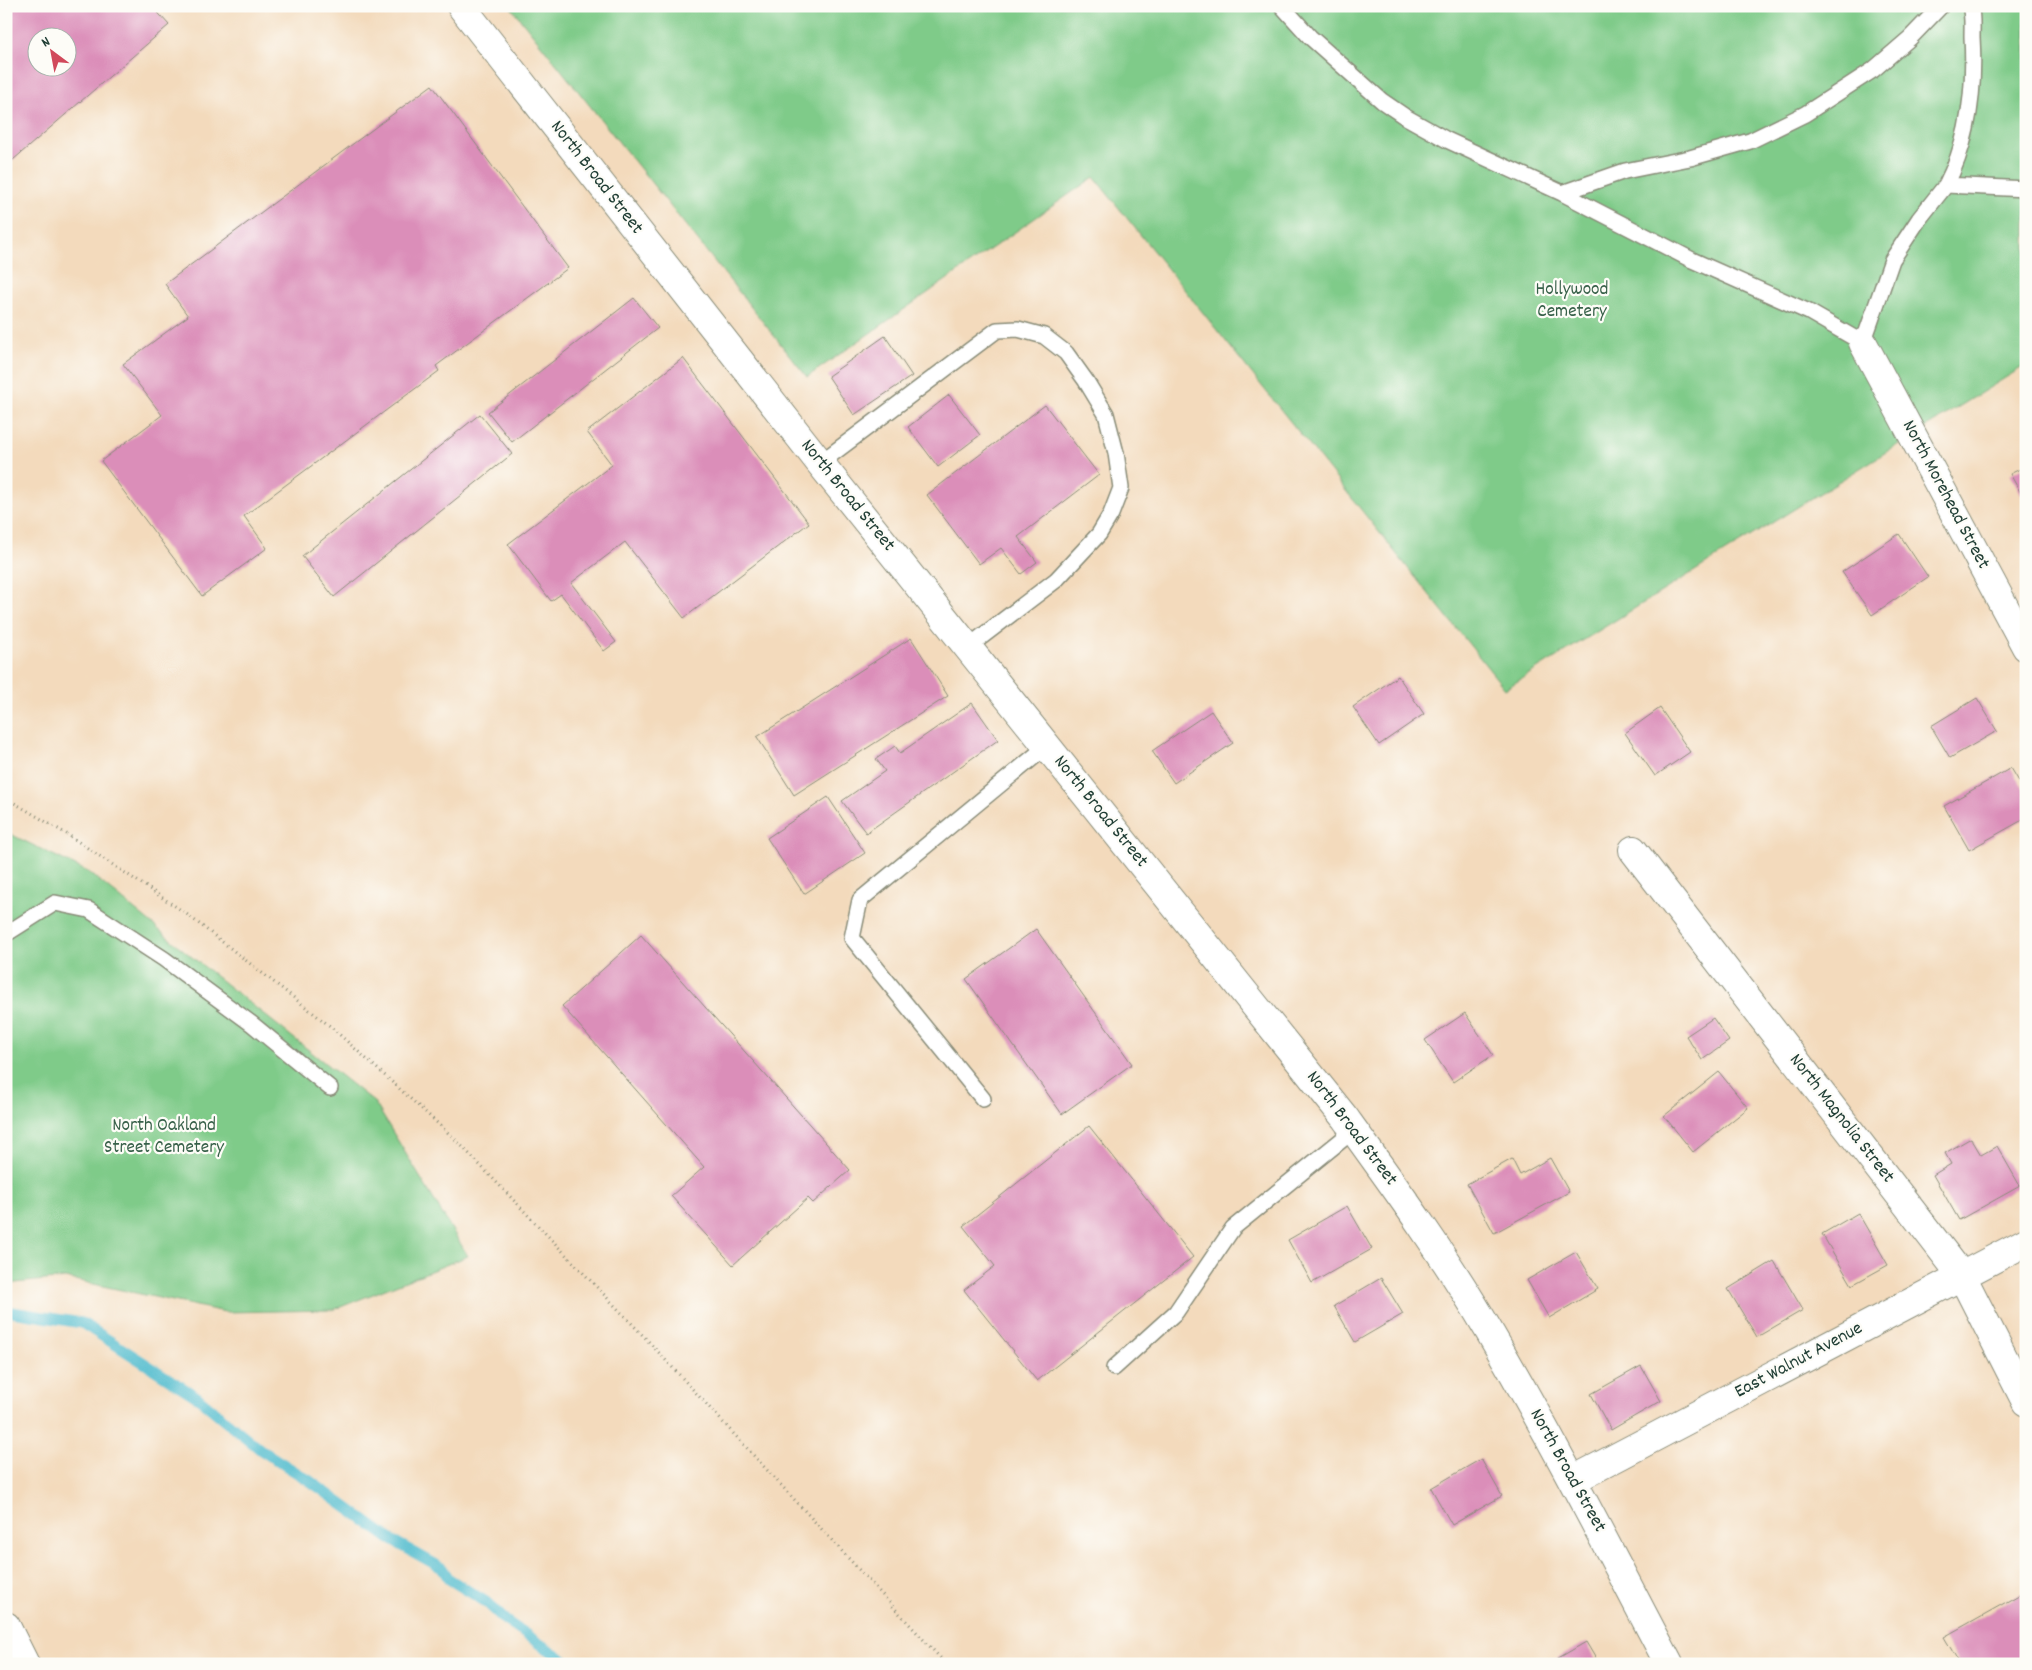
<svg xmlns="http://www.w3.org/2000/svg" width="2032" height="1670" font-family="Dekko,sans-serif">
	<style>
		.green { fill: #7fcb89; stroke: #4f845e }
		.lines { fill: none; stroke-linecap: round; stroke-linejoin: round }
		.stream { stroke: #51bcce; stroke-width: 11 }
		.building { fill: #db8eb9; fill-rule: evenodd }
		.lane-casing { stroke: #898c78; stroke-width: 18 }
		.street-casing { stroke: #898c78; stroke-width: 30 }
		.secondary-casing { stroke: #898c78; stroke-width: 30 }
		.path { stroke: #898c78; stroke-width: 3; stroke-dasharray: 1 4; stroke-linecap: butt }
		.lane { stroke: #fff; stroke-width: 15 }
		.street { stroke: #fff; stroke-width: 28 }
		.secondary { stroke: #fff; stroke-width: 28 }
		.labels { text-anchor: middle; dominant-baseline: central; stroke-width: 4.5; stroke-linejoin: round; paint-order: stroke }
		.street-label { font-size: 19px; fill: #1f3d34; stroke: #fdfcf7 }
		.park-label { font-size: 19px; fill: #376049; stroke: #fdfcf7 }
	</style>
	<rect width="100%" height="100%" fill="#fdfcf7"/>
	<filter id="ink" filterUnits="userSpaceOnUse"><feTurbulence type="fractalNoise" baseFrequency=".02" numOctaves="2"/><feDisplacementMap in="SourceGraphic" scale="10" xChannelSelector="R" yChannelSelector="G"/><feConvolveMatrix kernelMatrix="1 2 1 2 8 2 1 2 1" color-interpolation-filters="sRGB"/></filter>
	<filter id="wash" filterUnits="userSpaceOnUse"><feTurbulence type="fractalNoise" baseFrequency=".0096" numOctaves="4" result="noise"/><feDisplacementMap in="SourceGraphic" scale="20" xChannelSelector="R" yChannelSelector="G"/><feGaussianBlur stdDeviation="1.12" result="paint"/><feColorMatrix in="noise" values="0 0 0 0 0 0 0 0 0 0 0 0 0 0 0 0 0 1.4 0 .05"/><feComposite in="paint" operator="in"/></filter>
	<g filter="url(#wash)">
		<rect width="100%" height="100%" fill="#f3dabc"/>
		<path class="green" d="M510,6H2026V365L1505,689L1094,177L807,377Z
			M6,832L90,873L192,957L375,1103L468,1256L333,1310L225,1312L65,1278L6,1284Z"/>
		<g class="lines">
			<path class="stream" d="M6,1311L82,1323L197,1397L261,1450L310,1481L390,1539L442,1568L449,1579L486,1602L506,1621L570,1664"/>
		</g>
		<g id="blocks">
			<path class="building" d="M6,6H152L169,25L6,166ZM38,38H68V68H38Z
				M432,85L568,268L436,366L439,371L244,516L267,548L202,596L101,461L162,415L123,364L188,316L165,284Z
				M634,298L658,328L512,442L488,412Z
				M885,336L912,376L854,415L828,376Z
				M683,358L809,523L684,618L625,542L571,583L616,642L604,651L561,594L551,601L508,544L612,465L587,432Z
				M949,395L980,435L938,467L908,427Z
				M1045,405L1099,475L1018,537L1037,562L1021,574L1001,548L979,564L927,495Z
				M480,414L512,454L334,597L302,556Z
				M2026,466V502L2010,474Z
				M1899,534L1928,577L1872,615L1842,572Z
				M911,638L948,696L794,795L757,737Z
				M1398,676L1424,714L1379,745L1353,707Z
				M1977,698L1997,731L1950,758L1931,726Z
				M972,703L998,740L866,833L842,801L885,771L876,759L895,746L900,753Z
				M1660,708L1690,752L1655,776L1625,733Z
				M1211,711L1233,743L1174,783L1152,751Z
				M2011,768L2026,793V818L1969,850L1944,806Z
				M828,797L865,853L804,894L767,838Z
				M1036,929L1132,1064L1062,1114L966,979Z
				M641,935L850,1170L813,1203L808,1198L733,1265L671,1196L704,1167L562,1006Z
				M1465,1013L1493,1055L1453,1082L1425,1040Z
				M1713,1018L1729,1041L1702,1060L1686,1036Z
				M1719,1072L1748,1108L1693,1152L1664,1116Z
				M1089,1126L1193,1257L1037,1381L964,1290L995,1266L963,1226Z
				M1971,1138L1981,1155L1997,1146L2020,1186L1959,1220L1933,1175L1951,1164L1945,1153Z
				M1550,1158L1569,1192L1494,1233L1467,1184L1512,1159L1520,1175Z
				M1347,1206L1372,1249L1312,1283L1288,1240Z
				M1858,1213L1888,1265L1852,1285L1822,1234Z
				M1576,1252L1598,1289L1549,1318L1527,1280Z
				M1774,1261L1803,1310L1757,1337L1728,1289Z
				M1381,1278L1403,1314L1355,1342L1334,1306Z
				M1641,1366L1661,1401L1611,1430L1591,1394Z
				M1481,1459L1502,1496L1452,1525L1431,1488Z
				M2026,1591V1664H1960L1944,1637Z
				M1586,1642L1599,1664H1548Z"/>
		</g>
	</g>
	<g filter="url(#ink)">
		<use href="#blocks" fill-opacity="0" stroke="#898c78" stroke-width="1"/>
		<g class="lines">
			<defs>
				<path id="lane" d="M1282,6L1310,37L1382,101L1404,116L1447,140L1562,193L1692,260L1809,312L1863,343L1892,260L1919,219L1946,185L2026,189
					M1946,185C1970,139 1975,88 1972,37C1972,27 1973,16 1970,6
					M1562,193L1625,171L1690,158L1750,141L1805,114L1873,70L1910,38L1941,6
					M820,463L997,330L1018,329L1044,336L1066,353L1086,381L1106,414L1116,453L1121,488L1111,514L1099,534L1056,580L968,647
					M6,934L55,903L89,910L164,959L252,1024L330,1088
					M983,1099L852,938L860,900L1047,746
					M1114,1368L1176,1312L1233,1228L1354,1130"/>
				<path id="street" d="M1863,343L2026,647
					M1633,850L1962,1276L2026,1402
					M1573,1480L2026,1242
					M6,1626L25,1664"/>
				<path id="secondary" d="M461,6L820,463L1345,1118C1395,1187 1446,1257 1489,1331C1553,1440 1610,1552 1669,1664"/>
			</defs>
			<use href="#lane" class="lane-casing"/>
			<use href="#street" class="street-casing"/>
			<use href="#secondary" class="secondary-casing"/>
			<path class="path" d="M6,798L65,833L184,912L330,1026L455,1139L637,1329L946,1664"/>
			<use href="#lane" class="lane"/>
			<use href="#street" class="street"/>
			<use href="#secondary" class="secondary"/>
		</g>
	</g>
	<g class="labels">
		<g class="street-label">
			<text transform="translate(596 178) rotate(52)">North Broad Street</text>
			<text transform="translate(1945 495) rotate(62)">North Morehead Street</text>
			<text transform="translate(847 496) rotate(51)">North Broad Street</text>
			<text transform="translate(1100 812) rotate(51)">North Broad Street</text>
			<text transform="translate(1841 1119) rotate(52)">North Magnolia Street</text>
			<text transform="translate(1351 1129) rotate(53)">North Broad Street</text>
			<text transform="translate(1799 1361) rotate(-28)">East Walnut Avenue</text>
			<text transform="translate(1567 1471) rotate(61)">North Broad Street</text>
		</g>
		<g class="park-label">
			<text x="1572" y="290">Hollywood<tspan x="1572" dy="22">Cemetery</tspan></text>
			<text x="164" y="1126">North Oakland<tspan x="164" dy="22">Street Cemetery</tspan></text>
		</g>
	</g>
	<rect width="2032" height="1670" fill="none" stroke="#fdfcf7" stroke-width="25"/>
	<g transform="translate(52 52) rotate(328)"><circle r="24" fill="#fdfcf7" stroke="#a4b0a9"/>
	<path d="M0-4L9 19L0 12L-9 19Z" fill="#d1495b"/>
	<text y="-8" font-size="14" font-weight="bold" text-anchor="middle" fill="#1f3d34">N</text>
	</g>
</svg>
